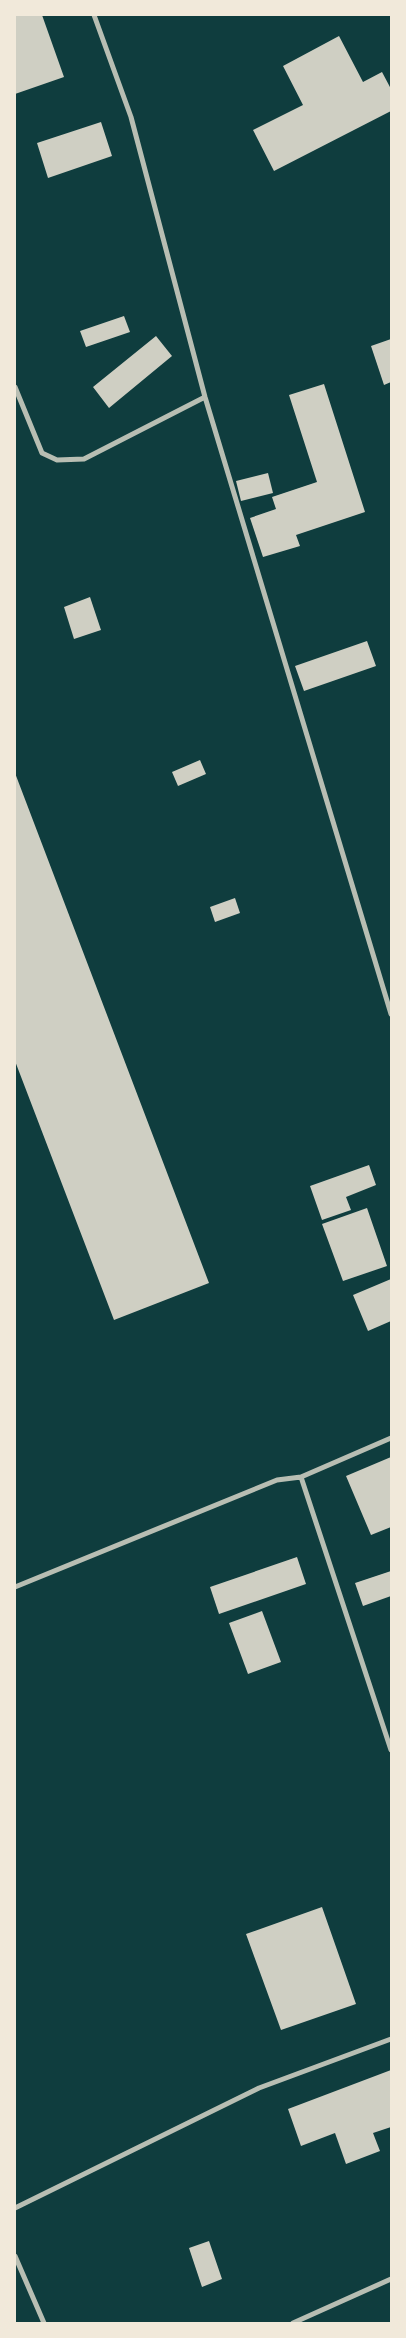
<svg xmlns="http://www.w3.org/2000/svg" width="406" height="2338" font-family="'Varela Round',sans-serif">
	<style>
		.building { fill: #cfcfc3 }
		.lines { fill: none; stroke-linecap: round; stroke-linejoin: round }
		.minor { stroke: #b8beb3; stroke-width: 5 }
	</style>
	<rect width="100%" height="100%" fill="#0f3d3e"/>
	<path class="building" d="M15,15H42L64,77L15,94Z
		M339,36L363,82L382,72L391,89V111L274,171L253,130L303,105L283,66Z
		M101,122L112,156L48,178L37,143Z
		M124,316L130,332L86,347L80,331Z
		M156,336L172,356L109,408L93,387Z
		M391,339V382L384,385L371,346Z
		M324,384L365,512L296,535L300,546L263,557L250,518L276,509L272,497L317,482L289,395Z
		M268,473L273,493L241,501L236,481Z
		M90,597L101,630L74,639L64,607Z
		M367,641L376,666L304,691L295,666Z
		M200,760L206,774L178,786L172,772Z
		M15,773L209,1283L114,1320L15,1061Z
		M235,898L240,913L215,922L210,907Z
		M369,1165L376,1185L346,1197L351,1210L322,1220L310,1186Z
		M367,1208L387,1266L343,1281L322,1224Z
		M391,1279V1321L368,1331L353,1295Z
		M391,1457V1527L371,1535L346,1476Z
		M297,1557L306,1584L219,1614L210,1587Z
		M391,1571V1596L363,1606L355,1583Z
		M262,1611L281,1662L248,1674L229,1623Z
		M322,1907L356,2004L281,2030L246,1934Z
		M391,2070V2127L373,2133L380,2151L346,2164L335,2133L301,2146L288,2109Z
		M209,2241L222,2279L202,2287L189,2248Z"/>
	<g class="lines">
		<path class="minor" d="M94,15L131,117L205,397L391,1014
			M15,387L42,453L57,460L84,459L205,397
			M301,1477L391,1750
			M15,1587L277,1480L301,1477L391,1438
			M15,2208L259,2088L391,2039
			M15,2256L44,2323
			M293,2323L391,2279"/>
	</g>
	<rect width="406" height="2338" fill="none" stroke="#f1e9da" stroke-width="32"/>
</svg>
